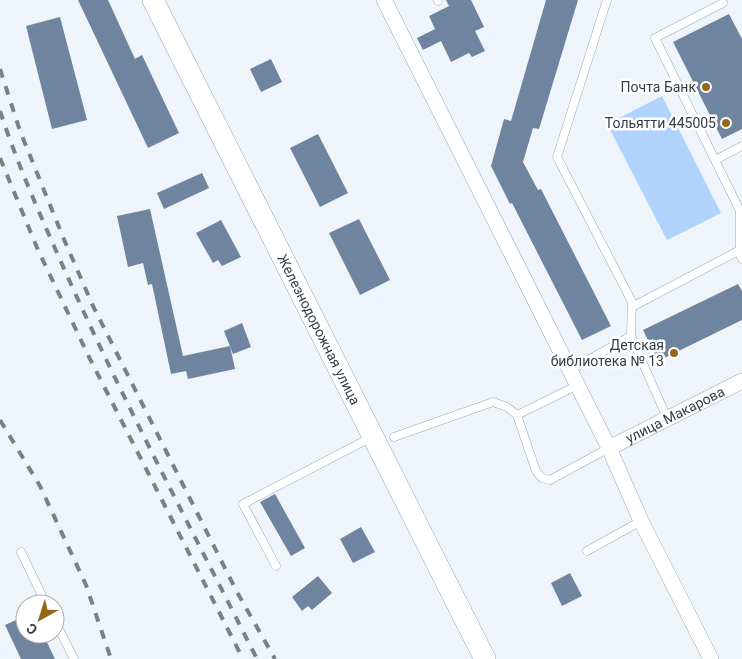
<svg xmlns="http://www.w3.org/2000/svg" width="742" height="659" font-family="Roboto,sans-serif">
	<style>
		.green { fill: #b0d3fd }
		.building { fill: #6e849f }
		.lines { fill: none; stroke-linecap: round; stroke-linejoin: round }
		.lane-casing { stroke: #91a8c4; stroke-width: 9 }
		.street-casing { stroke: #91a8c4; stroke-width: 16 }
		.secondary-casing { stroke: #91a8c4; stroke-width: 22 }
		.lane { stroke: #fff; stroke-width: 8 }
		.street { stroke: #fff; stroke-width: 15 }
		.secondary { stroke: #fff; stroke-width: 21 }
		.rail { stroke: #78818a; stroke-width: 4; stroke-dasharray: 9 9; stroke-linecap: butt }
		.poi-dot { fill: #976719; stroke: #fff; stroke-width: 2 }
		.labels { text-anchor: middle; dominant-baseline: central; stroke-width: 5; stroke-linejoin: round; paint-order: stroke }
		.poi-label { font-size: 14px; fill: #333d49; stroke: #fff; text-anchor: end }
		.street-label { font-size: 14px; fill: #333d49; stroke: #fff }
	</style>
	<rect width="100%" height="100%" fill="#eff4fa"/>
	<path class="green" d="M662,96L721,213L667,240L607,124Z"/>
	<path class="building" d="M78,0H108L135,59L142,55L179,133L148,148Z
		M446,0H471L484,27L475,31L485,51L472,57L469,53L451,62L441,41L423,50L417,38L435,29L429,16L449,6Z
		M546,0H578L539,129L533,128L523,162L538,190L541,189L611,326L582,340L512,203L510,204L491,166L504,119L511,121Z
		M729,14L742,39V129L722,139L673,42Z
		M60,17L87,120L52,129L26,26Z
		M271,59L282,82L261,92L250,69Z
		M318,134L348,193L320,207L290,148Z
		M202,173L209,188L164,209L157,193Z
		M150,209L183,356L230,346L235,369L188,379L186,371L171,374L152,284L148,285L143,263L128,267L117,216Z
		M359,219L390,280L360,295L329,233Z
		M221,220L241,257L222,266L218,260L213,263L196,233Z
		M738,284L742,291V320L658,361L643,330Z
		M242,323L251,347L233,354L224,331Z
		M275,494L305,548L291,556L260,502Z
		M361,527L375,552L353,563L340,539Z
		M570,573L582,596L562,606L551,583Z
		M318,576L332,593L312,610L308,606L302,611L292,597Z
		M25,616V634H43L55,659H21L5,625Z"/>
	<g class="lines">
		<defs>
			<path id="lane" d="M438,0V1
				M607,0L557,157L632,302L631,336
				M723,3L655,38L740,211V255L742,259
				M715,160L742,146
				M632,307L740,250
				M570,370L631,336L667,418
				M517,415L578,385
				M394,437L493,402L507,407L517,415L536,471L542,478L550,480L609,448
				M587,551L641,521
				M21,552L46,604
				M276,566L243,504L372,437
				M55,621L74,659"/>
			<g id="street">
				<path d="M384,0L609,448L641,521L711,659"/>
				<path id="s1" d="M609,448L742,381"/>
			</g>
			<g id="secondary">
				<path id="s2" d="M153,0L485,659"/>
			</g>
		</defs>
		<use href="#lane" class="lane-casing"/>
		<use href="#street" class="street-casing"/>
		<use href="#secondary" class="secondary-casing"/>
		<use href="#lane" class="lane"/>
		<use href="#street" class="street"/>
		<use href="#secondary" class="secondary"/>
		<path class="rail" d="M0,69L20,131L63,237L93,306L237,592L275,659
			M0,111C19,169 45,226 70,282C128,410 194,534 257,659
			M0,158L38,250L89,357L243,659
			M0,420L40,486L86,585L111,659"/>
	</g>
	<g class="poi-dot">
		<circle cx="706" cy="87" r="5"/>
		<circle cx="726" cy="123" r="5"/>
		<circle cx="674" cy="353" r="5"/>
	</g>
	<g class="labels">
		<g class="poi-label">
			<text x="696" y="87">Почта Банк</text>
			<text x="716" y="123">Тольятти 445005</text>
			<text x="664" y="345">Детская<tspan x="664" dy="16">библиотека № 13</tspan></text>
		</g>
		<g class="street-label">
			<text stroke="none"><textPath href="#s2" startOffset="369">Железнодорожная улица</textPath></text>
			<text stroke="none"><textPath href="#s1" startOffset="74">улица Макарова</textPath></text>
		</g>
	</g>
	<g transform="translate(40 619) rotate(219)"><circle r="24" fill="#ffffff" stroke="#adb1b6"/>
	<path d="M0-4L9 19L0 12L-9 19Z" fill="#976719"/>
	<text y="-8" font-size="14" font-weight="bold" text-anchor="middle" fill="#333d49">С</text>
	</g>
</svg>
